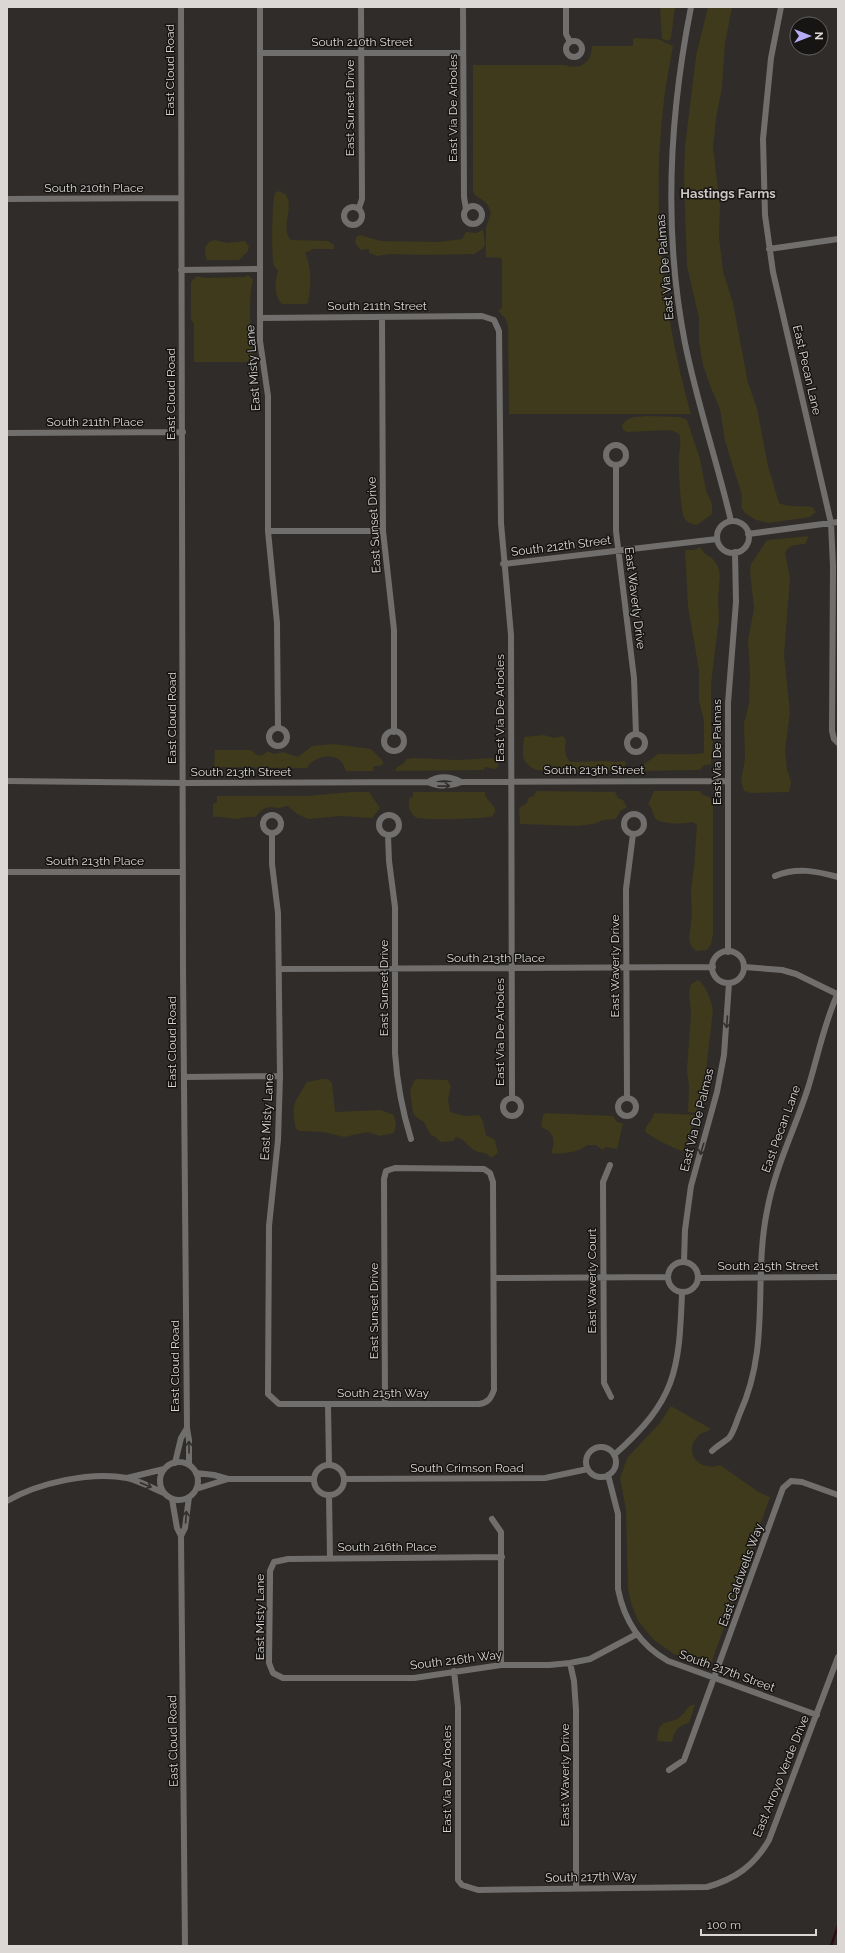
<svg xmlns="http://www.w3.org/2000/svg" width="845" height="1953" font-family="Raleway,sans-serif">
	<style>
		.green { fill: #3e3a1b }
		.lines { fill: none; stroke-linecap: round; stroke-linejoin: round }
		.stream { stroke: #2e0d17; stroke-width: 2.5 }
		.minor { stroke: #716f6d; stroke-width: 6 }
		.oneway { stroke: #32302e }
		.labels { text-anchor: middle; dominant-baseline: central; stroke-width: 3; stroke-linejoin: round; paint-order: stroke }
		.street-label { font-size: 12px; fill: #dad7d5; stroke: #171513 }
		.neighbourhood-label { font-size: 13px; font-weight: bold; fill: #ccc6c3; stroke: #171513 }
	</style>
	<rect width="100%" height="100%" fill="#302c29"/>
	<path class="green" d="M660,7H675L671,38L668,41L662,39Z
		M708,7H732L725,44L722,87L716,119L713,147L720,206L719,237L723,271L733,303L748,383L757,408L768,466L779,503C789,508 801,505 812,507L816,512L810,517L769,523L756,520L745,513L741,507L742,495L725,441L720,409L711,388L703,365L699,342V318L687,266L684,179L685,146L696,56Z
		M633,38L658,39L673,46C670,64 666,82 664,100C651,205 662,312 691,414H509L508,325L505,318L498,311L502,308V258L486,257V228L491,213C487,197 478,201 473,192V65H565C580,71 592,62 592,46H633Z
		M278,191L285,194C296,206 279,227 291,240L328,241L334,245V249H313L305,253C312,266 311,289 308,303L305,304H282C273,294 275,283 278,270C277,269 275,268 274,266C271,260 272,199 275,193Z
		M483,230L485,244L482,249L474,254L423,255L390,254L377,256L369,253V249L360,250L355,242L357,236L360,235L381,241L439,242L462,239L466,232L476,233Z
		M215,240L227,243L245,241L249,247L248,251L239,260H207C203,251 204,242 215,240Z
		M248,275L253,280C247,305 251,336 254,362H194V324L191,319V282L197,276L205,278L244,277Z
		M646,416L680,417L687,420L700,459L706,490L712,504V514L697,525C692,524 687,523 684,518C681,514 678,466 679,459C679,450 682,442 679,434L671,430L627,432L623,430L622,425C629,415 636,418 646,416Z
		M809,536L805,544L794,545L788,548L785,553L790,578L784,655L790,713L785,750L787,769L791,782L789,792L751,793L744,791L741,781L745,759L744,723L749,704L750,675L748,641L754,608L750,571L751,564L767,540Z
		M700,547L704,553L712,558L718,566L720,575L718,599L719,619L711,684V731L713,738L711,764L703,766L700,770L638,771C643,763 651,760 658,754C667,754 698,755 704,753V721L699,701V670L688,607L685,550H694Z
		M544,735L554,738L563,736L566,740C564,746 565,757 570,762L607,761L615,762L625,761L626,764L622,770H536C519,761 523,755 524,737Z
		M334,744L371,749L383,761V764L380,766H373V771H346C344,766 342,760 336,758C326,754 312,759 307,768L214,767L215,750H252C256,757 263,757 267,751L274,754L283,752L298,757L312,746Z
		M414,758L458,760L492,758L498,762V767L495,769L485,767L484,770L395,771L397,767L403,764L407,759Z
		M536,791L615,792L618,798L623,800L627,807L620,811L616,819L604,820L593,824L577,826L520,824L519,808L527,803L528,798L534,796Z
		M654,791H700L702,794L713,799V934L711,944L707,950L696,951L691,946L689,939L692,914L691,891L694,866L697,825L693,822C686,824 660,825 655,818C652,813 653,808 648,804Z
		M352,792H369L380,808L372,818L340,816L308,819L297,814L288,806C285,806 281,808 278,808C268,806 262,807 256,817C248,816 243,818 236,819C229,819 221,816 213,817V804L217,802V796H306Z
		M413,792H485V796L495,808C495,811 495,814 492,816C489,819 422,820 417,818C410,814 408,806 409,799L413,796Z
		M698,980C706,985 711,1001 713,1010L706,1071L696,1113L688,1112L689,1086L687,1071L691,1013L689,993L691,984Z
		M322,1079H328L332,1083L335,1112L381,1110L394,1115L396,1125L394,1133L380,1136L367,1132L344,1137L323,1132L300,1131L296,1129C290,1103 295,1103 307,1082Z
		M419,1079L447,1080L451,1086L448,1099L450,1112L465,1116L479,1115L483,1121L486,1135L495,1140L498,1153L491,1158C486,1151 481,1154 474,1150C467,1146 465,1139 456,1137L453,1141L440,1142L437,1138L430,1134L424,1122L416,1117L413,1113L410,1090L415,1080Z
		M546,1113L613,1116L617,1122L623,1123L618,1146L617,1149L606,1147L602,1150L596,1145H587C580,1152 561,1155 551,1153C556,1141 554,1132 541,1127L543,1115Z
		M654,1113L696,1115L683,1151C677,1150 648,1136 645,1131C646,1124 653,1121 654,1113Z
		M671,1406L711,1429C708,1432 701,1432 698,1436C682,1453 700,1472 720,1465L760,1493L770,1497L712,1661L708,1666L674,1654L654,1640L638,1621L631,1603L628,1589L626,1510L620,1478L627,1458L659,1424Z
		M692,1705H695L689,1723C678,1725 674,1732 672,1742L657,1741C659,1714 669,1727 681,1716C686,1712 686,1707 692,1705Z"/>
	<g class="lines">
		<path class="stream" d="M831,1946L838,1926"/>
		<path class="minor" d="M181,7L183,968L187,1428L189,1440V1465
			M260,7V341L268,396V531L277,623L278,728
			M463,7L464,197L466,209
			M566,7V34L570,42
			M691,7C669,118 663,231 685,343C697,403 717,461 731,521
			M781,7L771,58L763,139L765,215L773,272L831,523L833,566L832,731L834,739L838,743
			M566 49a8 8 0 1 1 16 0a8 8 0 1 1-16 0Z
			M260,53H463
			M7,199L181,198
			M464 215a9 9 0 1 1 18 0a9 9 0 1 1-18 0Z
			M344 216a9 9 0 1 1 18 0a9 9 0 1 1-18 0Z
			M359,208L362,199L361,7
			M769,249L838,239
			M181,270L260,269
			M382,317L383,531L394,630V732
			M260,318L482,316L494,320L499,331L501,523L511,635L512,1098
			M7,433L183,432
			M606 455a10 10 0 1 1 20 0a10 10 0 1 1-20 0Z
			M616,465V531L634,678L636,734
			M717 537a16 16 0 1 1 32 0a16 16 0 1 1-32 0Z
			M268,531H383
			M748,534L838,522
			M503,564L717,539
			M269 737a9 9 0 1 1 18 0a9 9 0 1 1-18 0Z
			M384 741a10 10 0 1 1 20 0a10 10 0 1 1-20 0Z
			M627 743a9 9 0 1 1 18 0a9 9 0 1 1-18 0Z
			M7,781L183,783L428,782C438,776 450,776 461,782
			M428,782C439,787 449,787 461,782L728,781
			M624 824a10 10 0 1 1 20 0a10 10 0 1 1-20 0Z
			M379 825a10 10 0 1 1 20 0a10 10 0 1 1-20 0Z
			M263 824a9 9 0 1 1 18 0a9 9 0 1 1-18 0Z
			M272,833V864L278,913L280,1076L278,1140L269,1226L268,1394L279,1404H479C488,1403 491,1398 494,1390L493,1182L490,1173L484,1169L395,1168L386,1171L384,1179L385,1404
			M388,835L389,861L395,907V1053C397,1083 402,1110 411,1139
			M7,872H183
			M775,876C797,867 816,871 838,877
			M712 967a16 16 0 1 1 32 0a16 16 0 1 1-32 0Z
			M728,952V703L736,602L735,552
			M744,967L782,970L796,974L837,994
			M280,969L713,967
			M184,1077L280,1076
			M618 1107a9 9 0 1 1 18 0a9 9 0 1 1-18 0Z
			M503 1107a9 9 0 1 1 18 0a9 9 0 1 1-18 0Z
			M627,1098L626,889L633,834
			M610,1165L603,1182L604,1383L611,1397
			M668 1277a15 15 0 1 1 30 0a15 15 0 1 1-30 0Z
			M684,1262L685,1230L691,1186L717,1092L724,1055L729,983
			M494,1278L668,1277
			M698,1278L838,1277
			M328,1405L329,1464
			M586 1462a15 15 0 1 1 30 0a15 15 0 1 1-30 0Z
			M712,1451C717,1446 724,1442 729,1438C734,1432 737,1420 740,1413C771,1345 753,1280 767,1211C775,1167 795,1129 808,1088C818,1056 824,1023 838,993
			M614,1455C676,1400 679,1372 682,1293
			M160 1481a19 19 0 1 1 38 0a19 19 0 1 1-38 0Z
			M175,1463L181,1438L187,1428
			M314 1480a15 15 0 1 1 30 0a15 15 0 1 1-30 0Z
			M196,1473L214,1475L228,1479H314
			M608,1475L618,1514V1589C624,1620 640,1645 668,1661L817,1715
			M127,1478L164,1469
			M345,1479L545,1478L588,1469
			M196,1489L228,1479
			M329,1495L330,1558
			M172,1499L177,1528L181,1536
			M7,1501C38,1483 91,1471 127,1478C140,1481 152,1488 164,1493
			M492,1519L501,1532V1665
			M502,1557L288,1559L274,1562L270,1571V1580L269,1663L273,1673L283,1678H414L501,1665H549L570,1663L590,1659L637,1634
			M570,1663L574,1681L576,1710V1887
			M454,1671L458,1707V1880L462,1885L478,1890L707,1887C735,1879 754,1866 769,1840L838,1657
			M669,1770L684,1760L783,1488L791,1481L802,1482L838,1495
			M185,1946L181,1536L185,1528L189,1497"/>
	</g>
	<defs><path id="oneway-shaft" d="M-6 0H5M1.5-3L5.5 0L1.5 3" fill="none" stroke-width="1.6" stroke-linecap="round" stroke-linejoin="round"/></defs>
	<g class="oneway">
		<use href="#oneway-shaft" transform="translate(444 786) rotate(-1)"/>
		<use href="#oneway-shaft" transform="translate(727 1022) rotate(94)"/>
		<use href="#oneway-shaft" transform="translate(702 1149) rotate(107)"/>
		<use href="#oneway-shaft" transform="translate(189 1447) rotate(-91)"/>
		<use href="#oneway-shaft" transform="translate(146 1485) rotate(23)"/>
		<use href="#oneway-shaft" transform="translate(186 1517) rotate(-86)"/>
	</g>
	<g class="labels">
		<g class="street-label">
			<text x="362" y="42">South 210th Street</text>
			<text transform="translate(170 70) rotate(-90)">East Cloud Road</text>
			<text transform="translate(350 108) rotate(-90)">East Sunset Drive</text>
			<text transform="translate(453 108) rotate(-90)">East Via De Arboles</text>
			<text x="94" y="188">South 210th Place</text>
			<text transform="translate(665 267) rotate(-95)">East Via De Palmas</text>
			<text x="377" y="306">South 211th Street</text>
			<text transform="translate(253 368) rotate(-94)">East Misty Lane</text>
			<text transform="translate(807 370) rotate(77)">East Pecan Lane</text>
			<text transform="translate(171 394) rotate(-90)">East Cloud Road</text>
			<text x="95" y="422">South 211th Place</text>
			<text transform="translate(374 525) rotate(-93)">East Sunset Drive</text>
			<text transform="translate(561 546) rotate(-7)">South 212th Street</text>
			<text transform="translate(635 598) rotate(83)">East Waverly Drive</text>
			<text transform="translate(500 708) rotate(-90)">East Via De Arboles</text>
			<text transform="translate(172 718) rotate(-90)">East Cloud Road</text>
			<text transform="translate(717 752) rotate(-90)">East Via De Palmas</text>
			<text x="594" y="770">South 213th Street</text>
			<text x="241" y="772">South 213th Street</text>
			<text x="95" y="861">South 213th Place</text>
			<text x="496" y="958">South 213th Place</text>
			<text transform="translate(615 966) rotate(-90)">East Waverly Drive</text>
			<text transform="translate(384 988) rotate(-90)">East Sunset Drive</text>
			<text transform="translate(500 1032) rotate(-90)">East Via De Arboles</text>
			<text transform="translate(172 1042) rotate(-90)">East Cloud Road</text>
			<text transform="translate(267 1117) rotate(-87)">East Misty Lane</text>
			<text transform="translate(697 1120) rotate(-76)">East Via De Palmas</text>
			<text transform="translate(781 1129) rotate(-70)">East Pecan Lane</text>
			<text x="768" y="1266">South 215th Street</text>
			<text transform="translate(592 1281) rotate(-90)">East Waverly Court</text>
			<text transform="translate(374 1311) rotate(-90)">East Sunset Drive</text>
			<text transform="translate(175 1366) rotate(-90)">East Cloud Road</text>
			<text x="383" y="1393">South 215th Way</text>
			<text x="467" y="1468">South Crimson Road</text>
			<text x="387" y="1547">South 216th Place</text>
			<text transform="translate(741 1575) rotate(-70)">East Caldwells Way</text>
			<text transform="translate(260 1617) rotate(-90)">East Misty Lane</text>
			<text transform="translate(456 1660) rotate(-7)">South 216th Way</text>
			<text transform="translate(727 1671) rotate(20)">South 217th Street</text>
			<text transform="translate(173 1741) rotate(-91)">East Cloud Road</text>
			<text transform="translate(565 1775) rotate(-90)">East Waverly Drive</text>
			<text transform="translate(781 1776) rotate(-68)">East Arroyo Verde Drive</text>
			<text transform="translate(447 1779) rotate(-90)">East Via De Arboles</text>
			<text transform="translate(591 1877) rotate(-1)">South 217th Way</text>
		</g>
		<g class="neighbourhood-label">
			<text x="728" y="193">Hastings Farms</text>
		</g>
	</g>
	<rect width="845" height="1953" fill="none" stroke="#dad7d5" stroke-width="16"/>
	<g transform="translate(809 36) rotate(90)"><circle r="19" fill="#171513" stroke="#656361"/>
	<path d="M0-3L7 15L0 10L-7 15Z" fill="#b5acf8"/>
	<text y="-6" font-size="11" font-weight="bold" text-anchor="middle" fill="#dad7d5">N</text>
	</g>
	<path d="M701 1929v6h115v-6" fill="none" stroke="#dad7d5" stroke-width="2"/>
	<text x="707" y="1929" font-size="12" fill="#dad7d5" stroke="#171513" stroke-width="3" paint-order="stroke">100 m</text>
</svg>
